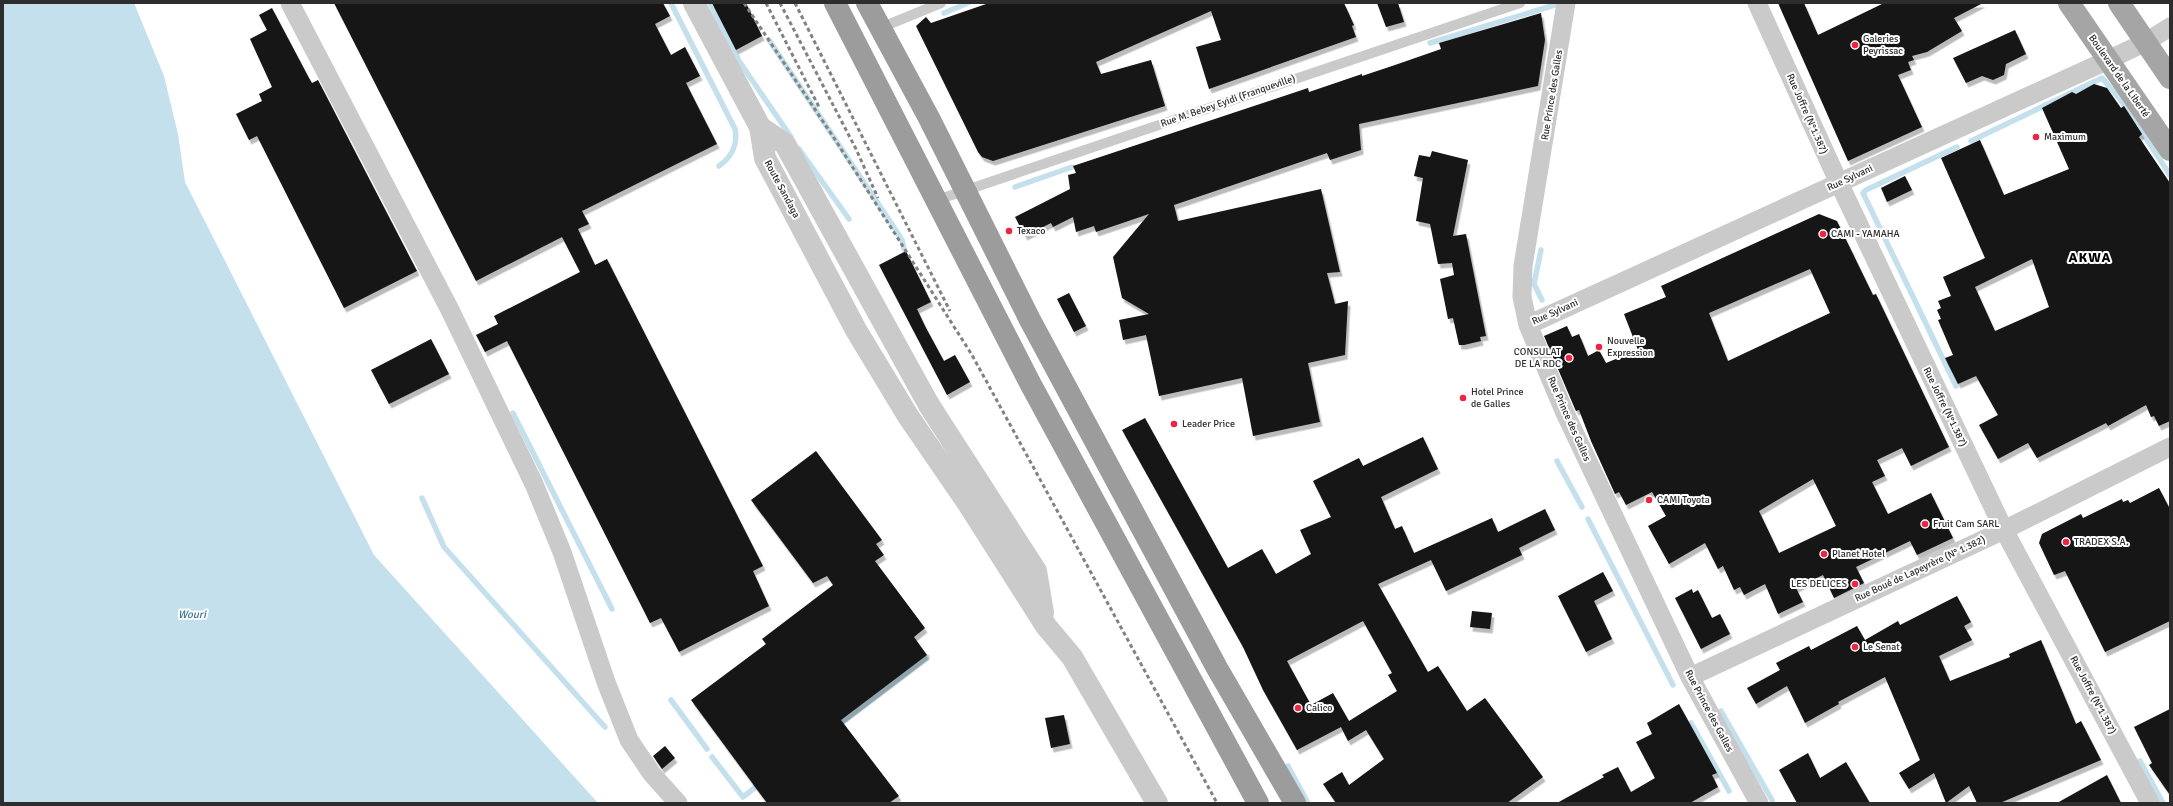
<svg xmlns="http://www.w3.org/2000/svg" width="2173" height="806" font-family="Signika,sans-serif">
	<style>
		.water { fill: #c4e0ed }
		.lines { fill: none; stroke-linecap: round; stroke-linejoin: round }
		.stream { stroke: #c4e0ed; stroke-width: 5.5 }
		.building { fill: #141414; fill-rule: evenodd; filter: url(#shadow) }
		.service { stroke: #cacaca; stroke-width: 10 }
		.minor { stroke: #cacaca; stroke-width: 19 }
		.tertiary { stroke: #cacaca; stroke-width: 22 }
		.primary { stroke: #a5a5a5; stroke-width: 22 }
		.trunk { stroke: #9c9c9c; stroke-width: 22 }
		.rail { stroke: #828282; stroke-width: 3; stroke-dasharray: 4 3; stroke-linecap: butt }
		.poi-dot { fill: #ee2442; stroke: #fff; stroke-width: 1.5 }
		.labels { text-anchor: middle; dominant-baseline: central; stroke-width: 4; stroke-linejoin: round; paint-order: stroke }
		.poi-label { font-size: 10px; fill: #2d2d2d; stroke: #fff; text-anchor: start }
		.street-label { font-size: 10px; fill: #2d2d2d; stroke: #fff }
		.water-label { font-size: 11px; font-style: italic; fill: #377693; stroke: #fff }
		.district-label { font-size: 14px; font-weight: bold; letter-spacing: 1px; fill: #000; stroke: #fff }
	</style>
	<defs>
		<filter id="shadow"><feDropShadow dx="2.5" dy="4.5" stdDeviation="0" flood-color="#0004"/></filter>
	</defs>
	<rect width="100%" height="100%" fill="#fff"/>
	<path class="water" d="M3,3H134L164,76L178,134L185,182L374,555L598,803H3Z"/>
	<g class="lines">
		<path class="stream" d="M671,3L735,129C738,144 732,157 719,166
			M710,3L739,61L791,137
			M944,13L968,3
			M769,40L895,229L902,240L904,249
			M1430,43L1558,4
			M1971,141L2102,78L2120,99L2170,175
			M799,149L849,219
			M1015,187L1072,167
			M1541,250L1534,284L1542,300
			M1956,386L1863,193L1866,190L1957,147
			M513,413L612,609
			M1557,461L1582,507
			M422,498L444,547L605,727
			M1588,519L1673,685
			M671,700L707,749
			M1721,711L1772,800
			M1691,723L1729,791
			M837,726L927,657
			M712,757L743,797L761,783
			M2140,761L2163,803
			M1288,766L1308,803"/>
	</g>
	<path class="building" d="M334,3H663L670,16L655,24L671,55L685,47L700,76L686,83L717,144L582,211L589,224L578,229L595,265L607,259L763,566L753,571L769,606L679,652L661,618L650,623L507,341L485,352L476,335L498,324L494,316L580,272L562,237L476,281Z
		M712,3H746L762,36L736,50Z
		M989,3H1344L1354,25L1352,26L1356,37L1209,89L1196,47L1221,40L1211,11L1096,62L1101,74L1151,60L1165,106L993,161L982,157L978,152L916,26L926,17L931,23Z
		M1377,3H1398L1404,22L1386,27Z
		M1778,3H1804L1818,35L1884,3H1983L1954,18L1962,31L1927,52L1912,56L1914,60L1908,62L1911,70L1898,75L1922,127L1848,161Z
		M272,8L309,78L312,83L318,80L417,271L344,308L257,136L249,140L236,114L262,101L259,94L272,87L250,39L267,30L259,15Z
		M1541,13L1545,40L1538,86L1359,124L1361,150L1330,160L1327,153L1174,205L1178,221L1321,189L1340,272L1327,273L1335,304L1348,301L1345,355L1308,363L1320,422L1253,436L1242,378L1159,396L1146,335L1123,340L1119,320L1149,314L1122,298L1113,257L1149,214L1096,232L1094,226L1076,232L1073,217L1053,227L1051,223L1025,236L1015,217L1070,189L1068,175L1076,173L1073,166L1308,88L1309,92L1362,74V76L1395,65L1441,49L1439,43Z
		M2015,30L2026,54L2006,64L2004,75L1993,80L1982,76L1966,83L1953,58Z
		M2094,84L2107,88L2121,108L2124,106L2142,134L2139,137L2170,183V421L2159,426L2154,416L2151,417L2146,405L2108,426L2106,423L2037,458L2028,443L1998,459L1979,425L1998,415L1976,376L1958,384L1945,358L1953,355L1938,320L1941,319L1937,310L1941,308L1938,301L1951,296L1943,277L1985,258L1941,158L1980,140L2004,195L2069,169L2042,108L2072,92L2076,94ZM2032,259L2049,307L1995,331L1975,287Z
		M1432,151L1468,160L1453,236L1466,234L1486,336L1480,337L1481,341L1464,345H1459L1453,318L1448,319L1440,279L1454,275L1452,263L1438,264L1430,224L1416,221L1423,178L1414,176L1419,155L1430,157Z
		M1905,176L1912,190L1887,202L1881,188Z
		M1819,214L1837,221L1873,295L1876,294L1949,447L1911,466L1902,448L1877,460L1885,476L1872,482L1888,514L1931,493L1953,538L1917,555L1910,541L1856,567L1864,583L1834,598L1823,575L1796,588L1803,602L1778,614L1765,584L1744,595L1740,587L1734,590L1723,566L1718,569L1705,543L1669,564L1648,526L1666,516L1652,492L1626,505L1619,492L1615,494L1591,441L1579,410L1576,411L1575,409L1544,336L1567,326L1572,337L1579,334L1588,356L1599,350L1606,363L1638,350L1624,314L1666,297L1661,286ZM1810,269L1830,313L1728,361L1709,313ZM1813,479L1836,526L1779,553L1759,511Z
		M906,251L931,302L917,309L925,326L944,361L955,355L970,382L947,395L879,265Z
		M1069,293L1086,326L1074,332L1057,299Z
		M431,339L449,374L389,404L371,370Z
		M1145,418L1228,568L1262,549L1276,574L1311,554L1300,530L1331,517L1313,481L1359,458L1363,466L1423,437L1438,469L1381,497L1395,529L1402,526L1414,553L1492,518L1498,532L1545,509L1555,530L1519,548L1522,555L1446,591L1431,560L1378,584L1428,672L1438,666L1467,711L1485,698L1543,777L1507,803H1336L1323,784L1342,772L1349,785L1384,759L1366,730L1348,741L1341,727L1297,750L1263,690L1243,647L1122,430ZM1363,621L1392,673L1388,675L1397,691L1349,721L1333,693L1311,705L1287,661Z
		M816,451L882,540L876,544L884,555L875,561L925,628L914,637L927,655L841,720L899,796L889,803H767L691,700L766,644L762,639L833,585L827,576L813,583L751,500Z
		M2159,488L2170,509V621L2105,652L2065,571L2054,575L2039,543L2042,534L2081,514L2083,518L2122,499L2123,502L2128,500L2130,503Z
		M1603,572L1613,591L1594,601L1612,639L1586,652L1558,596Z
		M1692,589L1693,593L1698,590L1712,618L1720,614L1730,634L1701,649L1675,598Z
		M1957,596L1971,622L1964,626L1972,640L1939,656L1950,681L2010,657L2009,654L2041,640L2076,724L2081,721L2101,760L2000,803H1977L1969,786L1946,803L1934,773L1909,789L1899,773L1920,760L1885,677L1838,702L1839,704L1805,723L1787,686L1756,704L1747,688L1780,670L1776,663L1809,646L1811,650L1857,626L1865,640L1898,621L1900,625Z
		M1472,611L1492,613L1490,629L1470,627Z
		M1679,704L1717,773L1712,775L1718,787L1690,803H1557L1604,777L1602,775L1618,767L1631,792L1655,778L1636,742L1652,734L1647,723Z
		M2170,709V795L2149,765L2152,763L2134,727Z
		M1064,715L1070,744L1051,748L1045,718Z
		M665,746L675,758L662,769L653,756Z
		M1808,753L1820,778L1846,762L1870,803H1797L1779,770Z
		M2107,775L2121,803H2057Z"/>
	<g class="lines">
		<path class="service" d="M880,28L941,3
			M937,200L1520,3"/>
		<path class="minor" d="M290,3L450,310L534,484L562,552L606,682L629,740L652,774L678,803
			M1566,3L1523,266L1522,297L1528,325L1565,413L1690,677L1759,803
			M1757,3L1839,183L2004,530L2150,803
			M1528,325L2108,60L2146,42L2170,27
			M1690,677L2004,530L2170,447"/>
		<path class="tertiary" d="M694,3L760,127L765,158L856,330L908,416L969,505L1046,626L1072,657L1157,803
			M760,127L785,144L929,405L1036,571L1043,613"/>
		<path class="primary" d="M2069,3L2170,150
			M2119,3L2170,78"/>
		<path class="trunk" d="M835,3L1030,383L1258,803
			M867,3L929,118L1030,320L1217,668L1295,803"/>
		<path class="rail" d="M744,3L836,141L972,355L1217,803
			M766,3L819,107
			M780,3L856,149L878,198
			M795,3L950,311"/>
	</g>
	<g class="poi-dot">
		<circle cx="1855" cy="45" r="4"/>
		<circle cx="2036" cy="137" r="4"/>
		<circle cx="1009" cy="231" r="4"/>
		<circle cx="1823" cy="234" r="4"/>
		<circle cx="1599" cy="347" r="4"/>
		<circle cx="1569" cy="358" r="4"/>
		<circle cx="1463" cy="398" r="4"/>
		<circle cx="1174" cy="424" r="4"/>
		<circle cx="1649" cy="500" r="4"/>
		<circle cx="1925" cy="524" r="4"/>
		<circle cx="2066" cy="542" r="4"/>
		<circle cx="1824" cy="554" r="4"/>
		<circle cx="1855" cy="584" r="4"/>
		<circle cx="1855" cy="647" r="4"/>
		<circle cx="1298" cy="708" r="4"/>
	</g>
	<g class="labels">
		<g class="poi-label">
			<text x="1863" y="39">Galeries<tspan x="1863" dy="12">Peyrissac</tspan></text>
			<text x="2044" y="137">Maximum</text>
			<text x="1017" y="231">Texaco</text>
			<text x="1831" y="234">CAMI - YAMAHA</text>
			<text x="1607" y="341">Nouvelle<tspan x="1607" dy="12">Expression</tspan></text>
			<text x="1561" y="352" text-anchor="end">CONSULAT<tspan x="1561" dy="12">DE LA RDC</tspan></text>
			<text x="1471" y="392">Hotel Prince<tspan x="1471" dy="12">de Galles</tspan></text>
			<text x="1182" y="424">Leader Price</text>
			<text x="1657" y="500">CAMI Toyota</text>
			<text x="1933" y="524">Fruit Cam SARL</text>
			<text x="2074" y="542">TRADEX S.A.</text>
			<text x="1832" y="554">Planet Hotel</text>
			<text x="1847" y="584" text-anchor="end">LES DELICES</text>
			<text x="1863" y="647">Le Senat</text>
			<text x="1306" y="708">Calico</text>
		</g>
		<g class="street-label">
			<text transform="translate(2119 76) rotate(55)">Boulevard de la Liberté</text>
			<text transform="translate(1552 95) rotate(-81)">Rue Prince des Galles</text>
			<text transform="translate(1228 101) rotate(-19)">Rue M. Bebey Eyidi (Franqueville)</text>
			<text transform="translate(1807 114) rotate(66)">Rue Joffre (N°1.387)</text>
			<text transform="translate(1850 178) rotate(-25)">Rue Sylvani</text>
			<text transform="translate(782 189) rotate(62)">Route Sandaga</text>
			<text transform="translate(1555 312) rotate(-24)">Rue Sylvani</text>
			<text transform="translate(1945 407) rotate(64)">Rue Joffre (N°1.387)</text>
			<text transform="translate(1569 419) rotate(66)">Rue Prince des Galles</text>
			<text transform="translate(1920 569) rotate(-25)">Rue Boué de Lapeyrère (N° 1.382)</text>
			<text transform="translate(2093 695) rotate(62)">Rue Joffre (N°1.387)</text>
			<text transform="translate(1709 711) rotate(62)">Rue Prince des Galles</text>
		</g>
		<g class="water-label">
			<text x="192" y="614">Wouri</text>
		</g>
		<g class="district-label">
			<text x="2090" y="257">AKWA</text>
		</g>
	</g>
	<rect width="2173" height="806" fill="none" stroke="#2d2d2d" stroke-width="8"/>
</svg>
